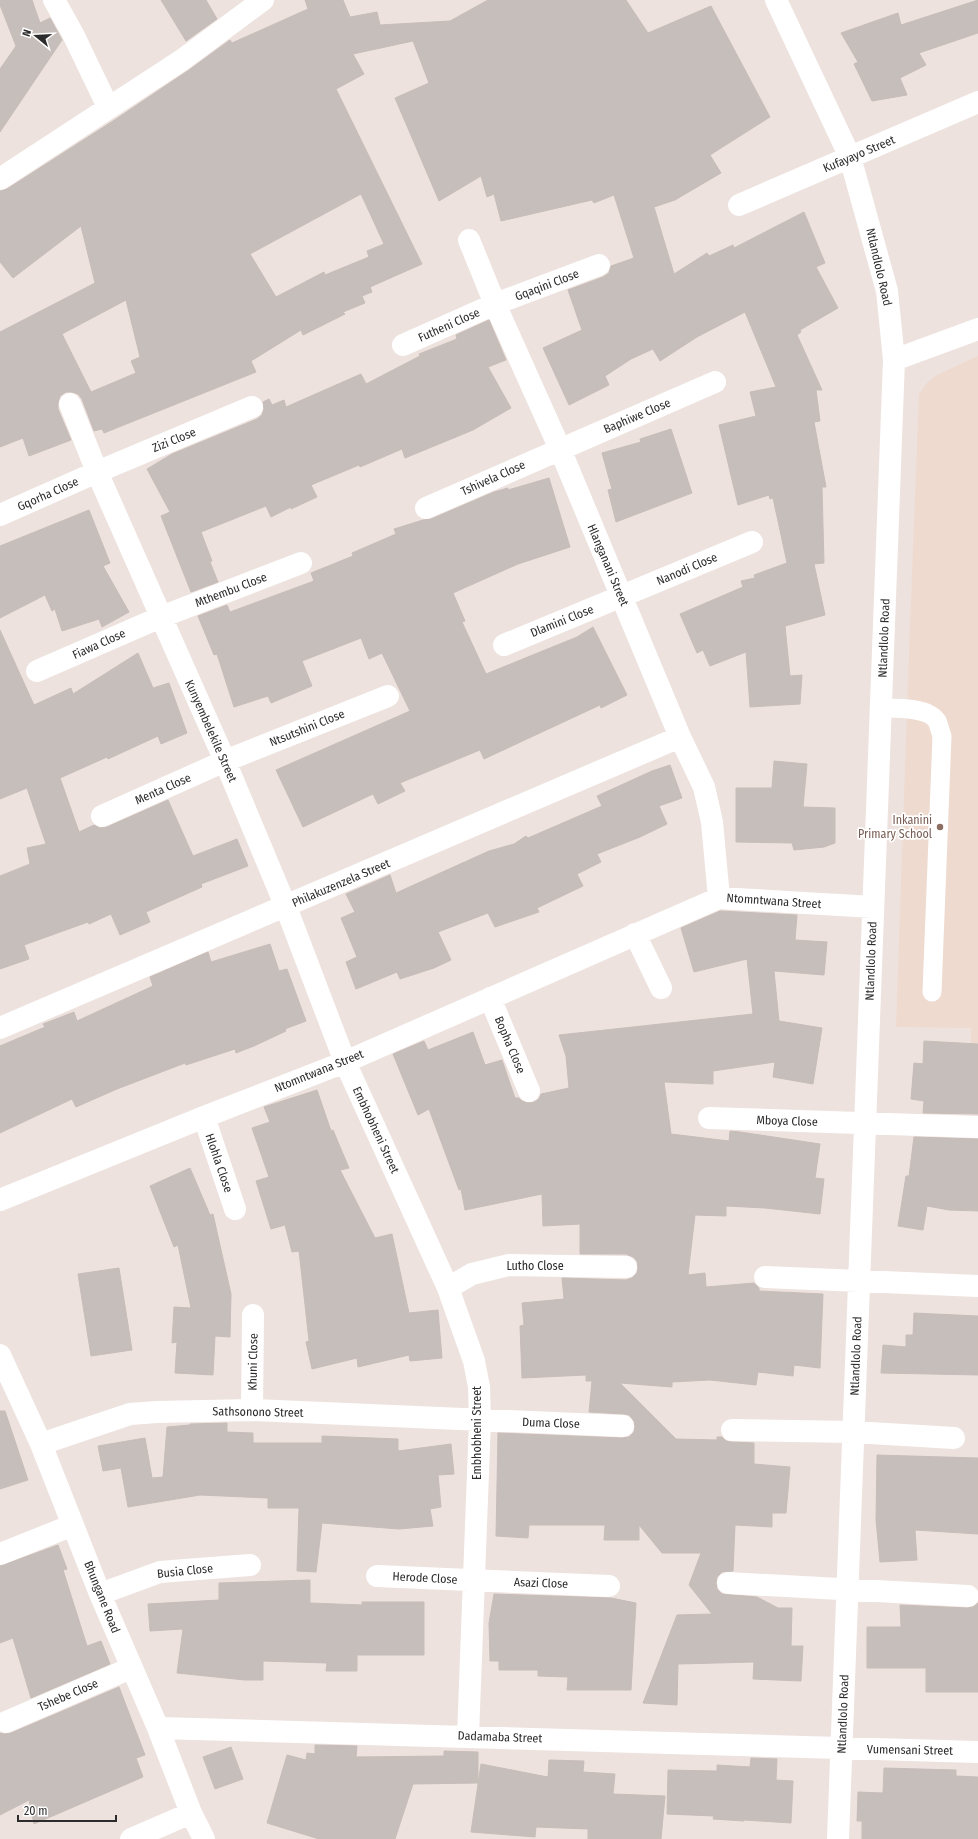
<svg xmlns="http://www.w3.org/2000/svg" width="978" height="1839" font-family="'Fira Sans Condensed',sans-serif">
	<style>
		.education { fill: #eedacf }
		.building { fill: #c6beba; stroke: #c8bdb8; fill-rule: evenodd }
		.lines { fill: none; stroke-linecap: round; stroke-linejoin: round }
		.service { stroke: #fff; stroke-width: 19 }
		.minor { stroke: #fff; stroke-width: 22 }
		.education-dot { fill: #8d6e63; stroke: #fff; stroke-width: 1.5 }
		.labels { text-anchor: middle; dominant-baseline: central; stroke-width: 3.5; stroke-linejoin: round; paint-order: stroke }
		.street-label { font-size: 12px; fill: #2c2c2c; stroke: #fff }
		.education-label { font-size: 12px; fill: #785e54; stroke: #fff; text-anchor: end }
	</style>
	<rect width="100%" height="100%" fill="#ede2de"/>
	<path class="education" d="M978,356V1043H971V1028L896,1027L910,627L919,394L927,383L937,375Z"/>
	<path class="building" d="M0,0H32L40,23L50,18L62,40L0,132V69L16,46L0,5Z
		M161,0H206L217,19L186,41Z
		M305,0H343L350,17L377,12L380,25L450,21L488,0H626L648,33L711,6L770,117L710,155L721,173L675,200L654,207L674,274L707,253L709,256L733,245L734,248L804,212L825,263L816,267L838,308L800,330L801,332L797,335L822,390H816L820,421L814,422L826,487H822L824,563L814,564L825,615L785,626L790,676L802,675L800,704L750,707L746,652L710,666L703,650L697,653L680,614L743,587L741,581L755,578L754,575L787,563L773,498L770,499L769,495L738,505L719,425L756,416L750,392L776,387L745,312L697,337L660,361L653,349L631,359L605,376L609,385L569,405L543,348L582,330L568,290L603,277L609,273L611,266L634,258L614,195L594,203L592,200L501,221L494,194L487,197L481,176L439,201L395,98L429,83L413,41L353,54L364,74L336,89L422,264L370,287L372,292L362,296L365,303L343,312L345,314L303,335L301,330L251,361L256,372L104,433L102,429L94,431L82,399L78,394L72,392H66L60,396L58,403V409L71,440L29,456L23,438L0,447V332L95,283L81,226L13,278L0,262V191L7,189L113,121L189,70L230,40L232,43L308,9ZM361,194L384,244L367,251L369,257L325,275L324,272L276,297L250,254ZM126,300L140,357L131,361L136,373L91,392L62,334Z
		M978,0V33L919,53L926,65L900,78L907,95L872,101L854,64L858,62L841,33L898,13L901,25Z
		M489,320L506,360L488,367L511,408L473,430L405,458L402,449L360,467L359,465L311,485L317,497L291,509V507L271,517L266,506L201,532L212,561L210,562L218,582L191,592L161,516L170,512L147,469L172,454L257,419L262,415L264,409L263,402L269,399L272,405L284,400L286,407L361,374L366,384L420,356L419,354L457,339L456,335Z
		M671,429L692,493L616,522L608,490L612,489L602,453L641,442L640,439Z
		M549,478L570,547L518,564L453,593L465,621L462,622L486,674L577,637L593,627L627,695L601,708L600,705L484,759L480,750L400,783L405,791L378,804L373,794L303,827L276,770L410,711L382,653L369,659L361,638L302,661L312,686L271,703L268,696L234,707L217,654L214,655L198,616L227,605L230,612L314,581L311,573L353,556L352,553L396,534L394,529L423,520L431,519L494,492L508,488V490Z
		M89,510L110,563L103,566L129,612L102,627L99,619L62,631L55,609L52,611L45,595L0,618V546Z
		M0,630L34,705L71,688L73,694L138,653L153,688L169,683L187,733L161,744L158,736L108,759L107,757L60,778L79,832L94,825L100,828L107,827L168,800L193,856L237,839L248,866L201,884L202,887L146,912L150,922L120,935L111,914L89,924L88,922L24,945L29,959L0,969V876L30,864L27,848L46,844L27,788L0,799Z
		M774,761L807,764L803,807L835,808V843L824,847L794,850L792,843L736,842V788H772Z
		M670,765L682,798L659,806L667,824L640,837L597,854L601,862L577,874L583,886L537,908L539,912L495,927L488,913L438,932L451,960L434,968L400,979L397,972L356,989L346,962L357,957L341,918L355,912L346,894L390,875L396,893L489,851L514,844L526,836L528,838L602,806L597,796L652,771Z
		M720,911L797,915L795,940L827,942L824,975L774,971L779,1021L822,1028L813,1084L773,1077L775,1062L713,1071V1084L664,1082L671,1134L729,1141L730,1131L740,1132L820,1144L815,1178L824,1179L820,1214L765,1208L726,1206V1216L695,1215L688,1275L705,1273L706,1287L754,1283L759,1288V1291L823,1294L820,1368L794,1365L793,1376L758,1372L756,1385L710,1380L672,1382V1387L620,1383L676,1439L717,1440V1437H722L726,1441L731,1442L754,1443V1464L790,1467L786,1513H772V1527L735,1525L733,1571L722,1572L717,1577L716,1583L717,1589L722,1594L757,1597L778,1608H792L791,1646H803L801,1681L753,1679L754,1662L678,1664L677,1705L643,1703L677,1615L712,1614L689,1585L701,1553H662L639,1525V1540H604L605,1525H529L528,1538L496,1536L498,1433L622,1438L629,1437L634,1432L635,1427L634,1421L629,1415L624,1414L589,1412L592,1381H586V1375L522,1378L520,1326L524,1325L522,1303L564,1299L562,1278L626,1280L632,1278L637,1273L638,1268L637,1261L633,1257L626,1254H580V1224L543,1226L542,1194L465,1210L461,1189L459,1190L429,1109L418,1115L393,1054L424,1041L428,1050L473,1032L485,1065L502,1060L515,1098H519L522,1101L528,1103L534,1102L539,1099L541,1094L569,1088L566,1056L559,1035L753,1014L747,959L694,972L681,928Z
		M270,944L279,971L287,969L306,1021L285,1029L286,1031L254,1046L236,1053L235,1049L186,1065L185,1063L117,1089L76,1107L72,1099L0,1133V1046L45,1027L43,1024L74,1012L77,1021L153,986L150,977L208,952L211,962Z
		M924,1041L978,1044V1114L923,1113L924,1101L911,1099L914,1063L923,1064Z
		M317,1090L331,1131L333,1130L349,1168L340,1170L375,1238L392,1234L409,1313L438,1310L442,1358L410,1361L409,1355L358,1367L357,1358L312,1369L306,1342L309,1341L299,1251L292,1252L285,1225L271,1229L256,1181L269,1177L252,1128L270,1122L264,1107Z
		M914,1137L978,1139V1211L949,1210L927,1206L923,1230L898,1226L906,1176H909Z
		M190,1168L210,1215L213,1214L231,1294L230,1337L215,1336L213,1375L175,1373L177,1342L172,1343L174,1307L191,1308L178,1245L174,1247L150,1186Z
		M119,1268L132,1350L91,1356L78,1274Z
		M914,1313L978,1316V1375L881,1373L883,1345L906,1347V1335H913Z
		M0,1411H5L28,1480L0,1489Z
		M227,1423V1432L253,1433V1443H322V1436L398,1439V1451L451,1444L454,1474L438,1475L441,1507L430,1509L433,1526L399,1529L322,1523L316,1572L297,1571L299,1508H268V1498L200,1495L128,1507L121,1468L103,1471L98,1446L145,1438L152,1478L163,1477L167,1427L190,1425V1424Z
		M877,1455L978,1458V1534L915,1530L917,1560L880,1562L876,1520Z
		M58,1545L67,1569L63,1570L87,1646L101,1641L110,1664L31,1698L13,1638L0,1643V1566Z
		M310,1580V1603L362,1605V1602H424V1655H357V1671H326L327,1663L263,1661V1680H245L177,1673L183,1629L150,1631L148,1604L219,1600V1583Z
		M494,1594L611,1598L636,1603L631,1690H567L568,1677L538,1676V1670H499V1661H490L489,1623Z
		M978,1603V1692H926V1668H867V1627H901L900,1605L967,1608L973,1607Z
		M119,1687L145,1755L136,1758L143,1777L34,1824L29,1800L0,1815V1733L5,1734L11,1733Z
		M315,1745L357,1746L356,1757L444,1756V1751L478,1752V1783L413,1784L395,1839H319L267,1823L287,1755L306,1760L307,1753L315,1754Z
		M231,1747L243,1779L215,1789L203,1757Z
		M751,1758L777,1759L776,1780L793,1781L791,1823L744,1820V1821L713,1819L714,1816L667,1814L668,1770L717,1771V1765L750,1767Z
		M549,1760L584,1761L583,1772L615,1774L613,1794L665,1796L661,1839H588V1829L536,1827L535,1837L471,1832L481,1764L548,1777Z
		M884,1768L956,1770V1776L978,1777V1839H862V1821H857L858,1792L883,1793Z"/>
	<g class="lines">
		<path class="service" d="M882,708C897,708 928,707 937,721C939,725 940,731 942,736L932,992"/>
		<path class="minor" d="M54,0L73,34L108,107
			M776,0L850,157L887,291L894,360L838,1839
			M0,179L182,60L263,0
			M739,205L978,102
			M469,240L495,304L560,449L680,737L704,787L712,822L719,898
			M403,345L495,304L599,265
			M894,360L978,329
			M70,404L97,472L225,761L286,907L345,1062L448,1288L474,1361L479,1387L480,1420L468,1736
			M426,508L715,382
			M0,515L97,472L252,407
			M504,645L752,542
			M37,671L161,617L301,563
			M102,816L225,761L388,696
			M635,934L661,988
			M490,998L529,1091
			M0,1028L680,737
			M204,1117L235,1209
			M709,1118L978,1127
			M0,1200L204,1117L345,1062L719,898L873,907
			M765,1277L978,1286
			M448,1288L472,1274L509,1265L626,1267
			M0,1355L41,1444L100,1594L158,1728L191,1813L204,1839
			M252,1410L253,1315
			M732,1430L853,1432L954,1438
			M41,1444L130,1414L157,1412L252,1410L623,1426
			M0,1554L73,1525
			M377,1576L609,1586
			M728,1583L968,1596
			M100,1594L160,1572L250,1565
			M6,1722L131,1668
			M158,1728L978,1752
			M131,1839L191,1813"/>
	</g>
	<circle class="education-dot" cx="940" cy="827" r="4"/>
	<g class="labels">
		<g class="street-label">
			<text transform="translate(859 154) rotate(-23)">Kufayayo Street</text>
			<text transform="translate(879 267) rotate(77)">Ntlandlolo Road</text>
			<text transform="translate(547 285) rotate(-21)">Gqaqini Close</text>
			<text transform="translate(449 325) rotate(-24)">Futheni Close</text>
			<text transform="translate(637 416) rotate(-23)">Baphiwe Close</text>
			<text transform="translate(174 440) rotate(-22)">Zizi Close</text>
			<text transform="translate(493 478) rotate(-24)">Tshivela Close</text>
			<text transform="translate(48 494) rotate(-24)">Gqorha Close</text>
			<text transform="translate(608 565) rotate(67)">Hlanganani Street</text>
			<text transform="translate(687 569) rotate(-23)">Nanodi Close</text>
			<text transform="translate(231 590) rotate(-21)">Mthembu Close</text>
			<text transform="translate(562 621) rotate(-22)">Dlamini Close</text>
			<text transform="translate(884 638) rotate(-88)">Ntlandlolo Road</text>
			<text transform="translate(99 644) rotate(-24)">Fiawa Close</text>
			<text transform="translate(307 728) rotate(-22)">Ntsutshini Close</text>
			<text transform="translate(211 731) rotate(66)">Kunyembelekile Street</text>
			<text transform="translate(163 789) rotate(-24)">Menta Close</text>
			<text transform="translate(341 883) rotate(-23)">Philakuzenzela Street</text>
			<text transform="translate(774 901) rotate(4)">Ntomntwana Street</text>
			<text transform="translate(871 961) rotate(-88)">Ntlandlolo Road</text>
			<text transform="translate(510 1045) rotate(67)">Bopha Close</text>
			<text transform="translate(319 1071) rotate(-22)">Ntomntwana Street</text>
			<text transform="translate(787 1121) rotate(2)">Mboya Close</text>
			<text transform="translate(376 1130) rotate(65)">Embhobheni Street</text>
			<text transform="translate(219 1163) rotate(71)">Hlohla Close</text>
			<text x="535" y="1266">Lutho Close</text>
			<text transform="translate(856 1356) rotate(-88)">Ntlandlolo Road</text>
			<text transform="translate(253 1362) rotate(-89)">Khuni Close</text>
			<text transform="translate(258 1412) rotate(1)">Sathsonono Street</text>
			<text transform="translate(551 1423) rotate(2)">Duma Close</text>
			<text transform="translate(477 1433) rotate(-90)">Embhobheni Street</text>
			<text transform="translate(185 1571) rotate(-6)">Busia Close</text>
			<text transform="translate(425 1578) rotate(3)">Herode Close</text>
			<text transform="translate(541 1583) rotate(2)">Asazi Close</text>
			<text transform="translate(102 1597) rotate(68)">Bhungane Road</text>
			<text transform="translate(68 1695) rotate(-23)">Tshebe Close</text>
			<text transform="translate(843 1714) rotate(-88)">Ntlandlolo Road</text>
			<text transform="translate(500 1737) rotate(2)">Dadamaba Street</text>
			<text transform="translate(910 1750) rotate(1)">Vumensani Street</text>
		</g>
		<g class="education-label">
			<text x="932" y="820">Inkanini<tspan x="932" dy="14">Primary School</tspan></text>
		</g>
	</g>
	<g transform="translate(36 36) rotate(288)" stroke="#ffffff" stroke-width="3" paint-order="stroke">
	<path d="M0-3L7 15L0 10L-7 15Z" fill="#2c2c2c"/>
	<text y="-6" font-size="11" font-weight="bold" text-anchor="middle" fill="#2c2c2c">N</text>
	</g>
	<path d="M18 1815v6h98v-6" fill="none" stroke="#2c2c2c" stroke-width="2"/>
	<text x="24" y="1815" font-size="12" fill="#2c2c2c" stroke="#ffffff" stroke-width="3" paint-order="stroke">20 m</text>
</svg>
